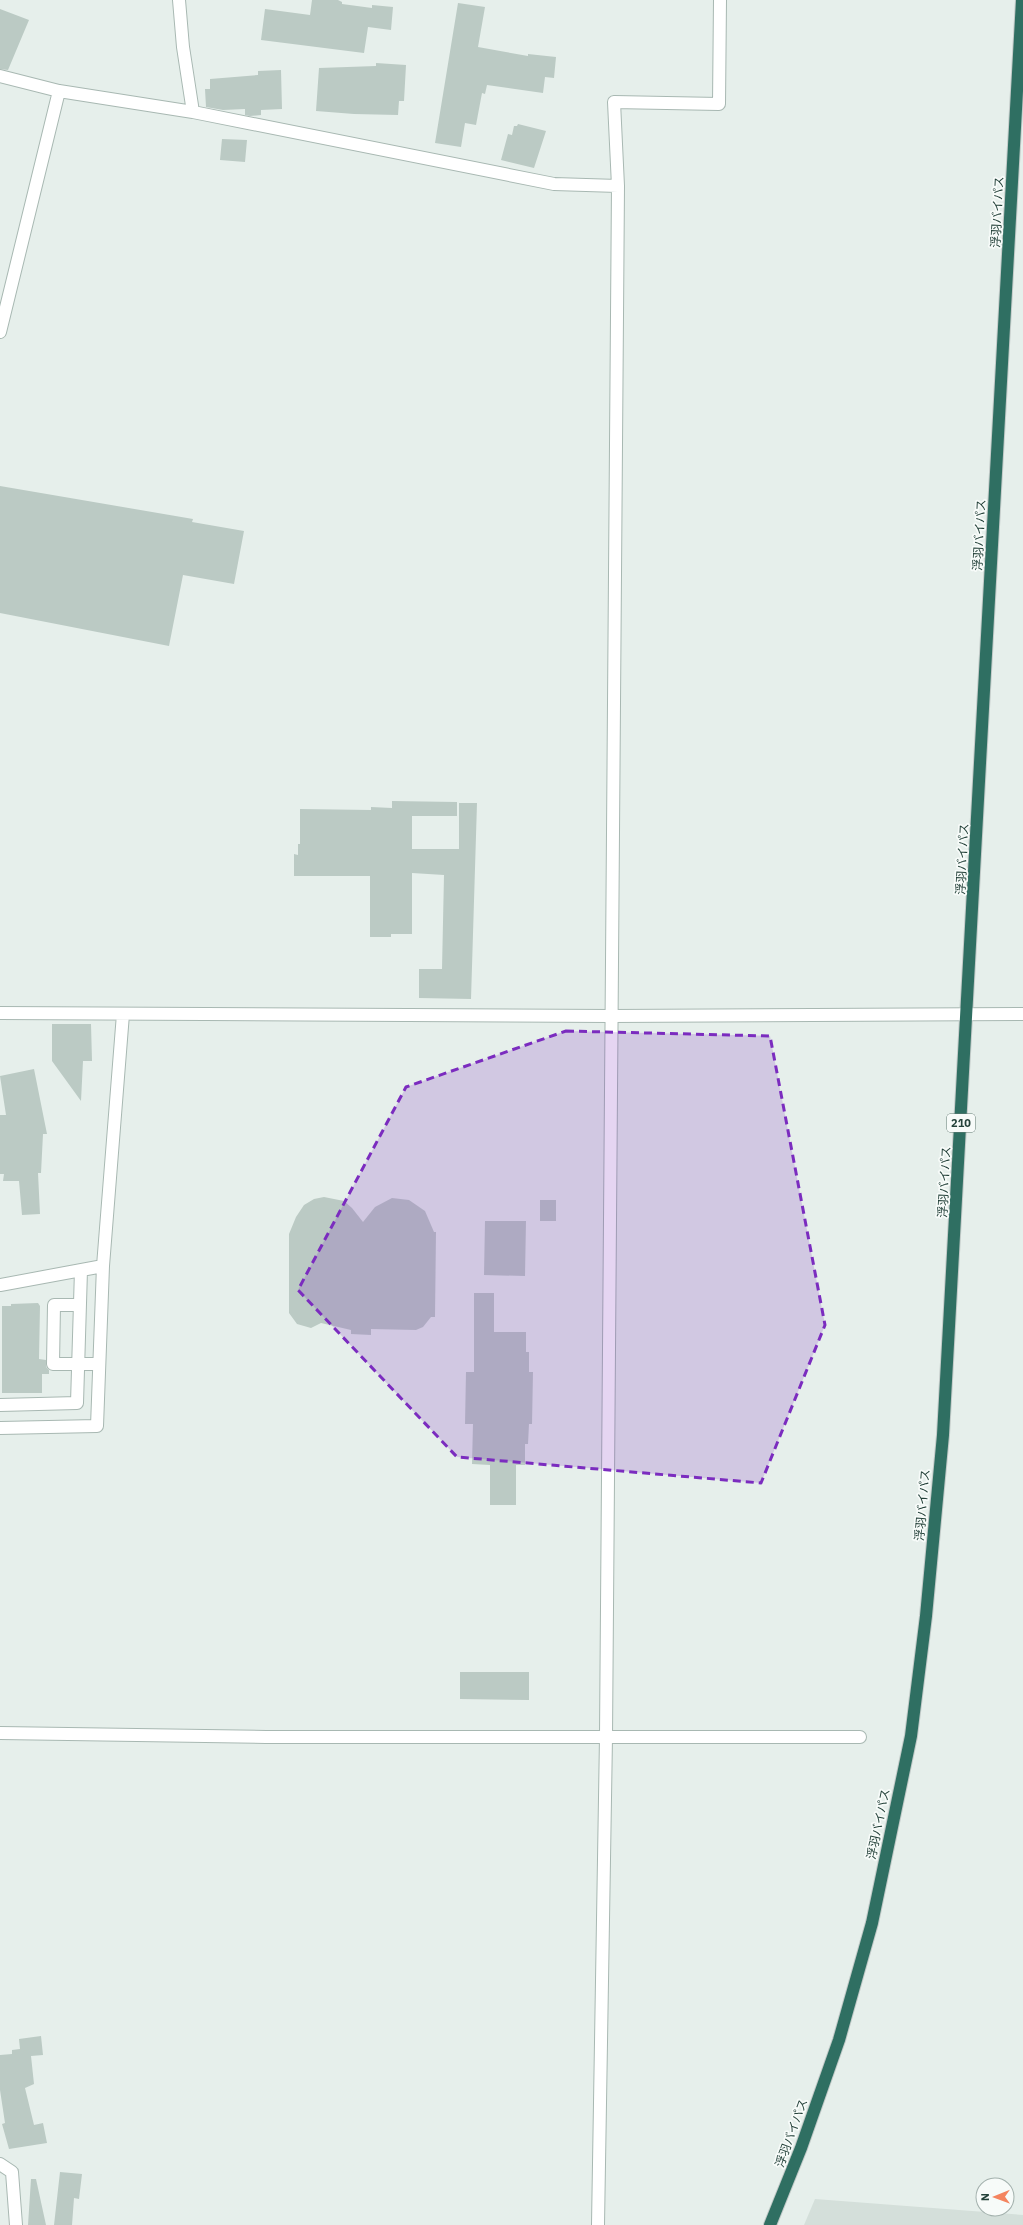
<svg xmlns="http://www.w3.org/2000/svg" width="1023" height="2225" font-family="'IBM Plex Sans','Noto Sans JP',sans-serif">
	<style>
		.built { fill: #d4dfda }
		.building { fill: #bbcac4 }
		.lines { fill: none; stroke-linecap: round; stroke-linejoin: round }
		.minor-casing { stroke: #a8b8b2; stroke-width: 14 }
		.highway-casing { stroke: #c2cac8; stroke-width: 14 }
		.minor { stroke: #fff; stroke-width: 12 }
		.highway { stroke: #2f6f62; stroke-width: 12 }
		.marked { fill: #7b2cbf; fill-opacity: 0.2; stroke: #7b2cbf; stroke-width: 3; stroke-dasharray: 8 5; stroke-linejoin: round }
		.labels { text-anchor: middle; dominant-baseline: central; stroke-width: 3.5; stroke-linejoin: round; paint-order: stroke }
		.shield { fill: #f7fbf9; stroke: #637a73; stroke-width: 1 }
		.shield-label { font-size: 11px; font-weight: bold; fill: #24423a }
		.street-label { font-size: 12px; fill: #24423a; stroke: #f7fbf9 }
	</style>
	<rect width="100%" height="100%" fill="#e6efeb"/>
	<path class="built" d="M815,2199L1023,2215V2225H804Z"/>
	<path class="building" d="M312,0H338L342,2V4L372,8V5L393,7L391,30L368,27L364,53L261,40L265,9L310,15Z
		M458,3L485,7L478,47L528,56V54L556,57L554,78L545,77L543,93L487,85L485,94L482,93L476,125L465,123L461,147L435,143Z
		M0,9L29,20L8,70L0,69Z
		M376,63L406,65L404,101H399L398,115L354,114L316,111L319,68L376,66Z
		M281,70L282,109L261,110V115L250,116L245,115V109L223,110L206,107L205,89H210V79L258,75V71Z
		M518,124L546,131L534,168L501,160L508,134L512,135L514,126H517Z
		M222,139L247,140L245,162L220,160Z
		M0,486L193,519L192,522L244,531L234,584L183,575L169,646L0,613Z
		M392,801L457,802V816H412V849H459V803H477L471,999L419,998V969H442L444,875L412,873V934H391V937H370V876H294V854L298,855V844H300V809L371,810V807L392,808Z
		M52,1024H91L92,1061H83L81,1101L52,1061Z
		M34,1069L47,1134H43L41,1173H38L40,1214L22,1215L19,1181H3L4,1174H0V1115H6L0,1076Z
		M324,1197L344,1201L352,1208L363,1222L375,1207L392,1198L409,1200L425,1211L434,1232H436L435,1317H431L423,1327L416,1330L371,1329V1335L351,1334V1330L321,1323L311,1328L297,1324L289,1313V1234L296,1217L304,1205L314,1199Z
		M540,1200H556V1221H540Z
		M485,1221H526L525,1276L484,1275Z
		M474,1293H494V1332H526V1352H529V1372H533L532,1424H529L528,1444H525V1465H516V1505H490V1465L472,1464L473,1424H465L466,1372H474Z
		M38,1303L40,1306L39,1359L46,1360V1367L49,1370V1374H42V1393H2V1306H11V1304Z
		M460,1672H529V1700L460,1699Z
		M41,2036L43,2055L31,2056L34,2084L25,2088L34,2125L43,2123L47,2143L9,2149L2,2124L5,2123L0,2090V2055L12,2054V2050L20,2049L19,2039Z
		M60,2172L82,2174L79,2199L74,2198L72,2225H54Z
		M31,2179H36L46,2225H28Z"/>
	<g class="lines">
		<defs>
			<path id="minor" d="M179,0L183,47L193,112
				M0,76L59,91L193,112L554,184L618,186
				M0,332L59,91
				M0,1013L611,1016L1023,1014
				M0,1285L103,1266
				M80,1305H54L53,1364H99
				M0,1405L77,1403L81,1270
				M0,1428L97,1426L103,1266L123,1014
				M0,1733L266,1737H860
				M0,2164L12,2172L16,2225
				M598,2225L606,1737L618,186L614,102L719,104L720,0"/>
			<path id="highway" d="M770,2225L801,2148L839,2040L872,1923L911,1736L926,1616L943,1435L1022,0"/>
		</defs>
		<use href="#minor" class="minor-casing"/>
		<use href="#highway" class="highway-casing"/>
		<use href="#minor" class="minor"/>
		<use href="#highway" class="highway"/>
	</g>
	<path class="marked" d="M566,1031L770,1036L825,1325L761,1483L457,1457L298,1290L406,1087Z"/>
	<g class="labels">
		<rect class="shield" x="947" y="1114" width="28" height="18" rx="3"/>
		<g class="shield-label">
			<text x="961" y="1123">210</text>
		</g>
		<g class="street-label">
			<text transform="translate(997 212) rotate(-87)">浮羽バイパス</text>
			<text transform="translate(979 535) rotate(-87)">浮羽バイパス</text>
			<text transform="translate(962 859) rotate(-87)">浮羽バイパス</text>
			<text transform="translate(944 1182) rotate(-87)">浮羽バイパス</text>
			<text transform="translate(922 1505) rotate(-85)">浮羽バイパス</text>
			<text transform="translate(878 1824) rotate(-78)">浮羽バイパス</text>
			<text transform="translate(791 2133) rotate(-70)">浮羽バイパス</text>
		</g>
	</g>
	<g transform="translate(995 2197) rotate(269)"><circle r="19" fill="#f7fbf9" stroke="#a3b1ad"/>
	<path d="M0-3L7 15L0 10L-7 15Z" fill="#f4845f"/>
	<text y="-6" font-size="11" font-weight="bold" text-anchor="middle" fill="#24423a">N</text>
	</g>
</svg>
